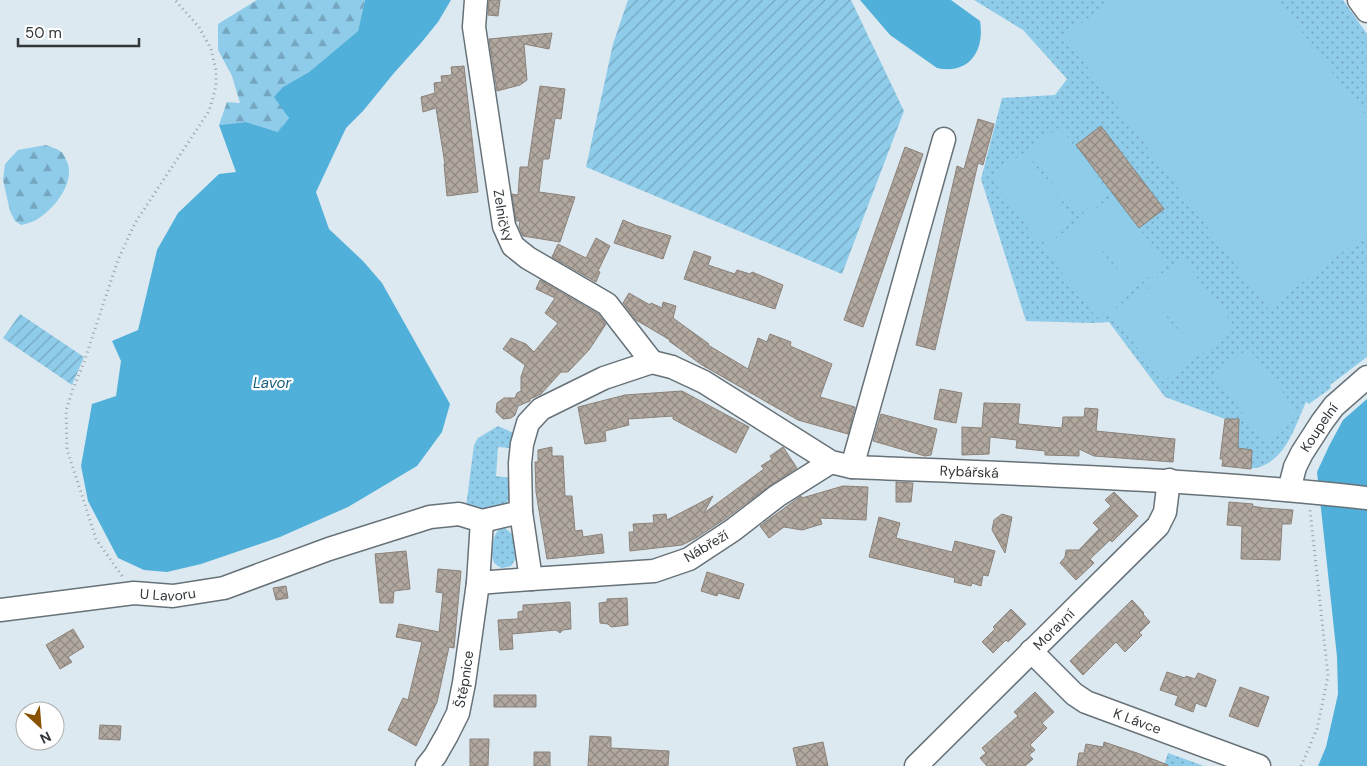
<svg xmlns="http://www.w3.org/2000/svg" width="1367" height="766" font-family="'DM Sans',sans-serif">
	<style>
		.grass { fill: url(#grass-dots) }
		.forest { fill: url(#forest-firs) }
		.garden { fill: url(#garden-furrows) }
		.pitch { fill: #8eccea }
		.water { fill: #51b0da }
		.building { fill: url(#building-cross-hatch); stroke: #8b827a }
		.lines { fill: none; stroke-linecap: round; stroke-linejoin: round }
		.minor-casing { stroke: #677278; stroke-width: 25 }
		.path { stroke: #98a0a6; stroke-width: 3; stroke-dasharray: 1 4; stroke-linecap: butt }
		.minor { stroke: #fff; stroke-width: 22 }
		.labels { text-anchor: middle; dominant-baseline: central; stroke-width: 4.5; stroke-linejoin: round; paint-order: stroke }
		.street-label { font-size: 14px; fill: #33373a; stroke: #fff }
		.water-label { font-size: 15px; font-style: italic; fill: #155f7c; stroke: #fff }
	</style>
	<defs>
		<pattern id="grass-dots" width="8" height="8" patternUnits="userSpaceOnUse" patternTransform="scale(1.25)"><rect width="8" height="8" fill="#8eccea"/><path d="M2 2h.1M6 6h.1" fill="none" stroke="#75a6bf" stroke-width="1.8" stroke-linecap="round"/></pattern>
		<pattern id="forest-firs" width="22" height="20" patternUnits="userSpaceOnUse" patternTransform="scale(1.25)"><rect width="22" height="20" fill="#8eccea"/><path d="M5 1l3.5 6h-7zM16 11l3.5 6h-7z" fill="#75a6bf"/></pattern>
		<pattern id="garden-furrows" width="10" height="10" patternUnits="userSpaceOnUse" patternTransform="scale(1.25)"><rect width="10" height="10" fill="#8eccea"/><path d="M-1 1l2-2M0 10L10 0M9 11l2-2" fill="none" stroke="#75a6bf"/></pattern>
		<pattern id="building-cross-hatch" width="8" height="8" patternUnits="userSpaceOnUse" patternTransform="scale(1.25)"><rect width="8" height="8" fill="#b1a89f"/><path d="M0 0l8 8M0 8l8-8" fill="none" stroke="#918a83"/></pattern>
	</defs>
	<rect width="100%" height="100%" fill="#dde9f0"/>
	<path class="grass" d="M974,0H1343L1367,34V357L1330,385L1331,388L1309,404L1306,402C1295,426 1286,461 1256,468C1250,469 1243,467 1237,467L1239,420L1225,419L1165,397L1109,322L1093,323L1026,321L981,179L1002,98L1055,95L1067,79L1023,30Z
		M498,426L514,433L510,448L498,447L496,476L511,478L513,490L509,500L502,507L492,512L466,507L474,445L478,438Z
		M505,528L512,534L516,558L511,566L502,568C498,566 494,564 493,560C491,554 493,536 497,532C499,529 501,529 505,528Z
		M1168,753L1204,766H1164Z"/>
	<path class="forest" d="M257,0H365L358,31L309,72L283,87L289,118L278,132L246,122L219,125L227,102L240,103L232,76L218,50V24Z
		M46,145C50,147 56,148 60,151C64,153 66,160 68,164C74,185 53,210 36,220C32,222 26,224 21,225L15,221L10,211L3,180L5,164L18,150Z"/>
	<path class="garden" d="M628,0H851L904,111L842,274L586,167L613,44Z
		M20,314L84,357L72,385L3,338Z"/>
	<path class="pitch" d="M1112,0H1278L1367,118V234L1268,308L1064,36Z
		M1060,127L1109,193L1077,216L1028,151Z
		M1025,152L1074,219L1040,244L990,177Z
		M1113,195L1166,263L1134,289L1080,221Z
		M1079,221L1132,291L1097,318L1043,248Z
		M1182,258L1236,328L1199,356L1146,286Z
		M1144,287L1197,356L1164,381L1110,313Z
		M1249,348L1300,415L1265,442L1213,375Z"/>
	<path class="water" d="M365,0H451L438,22L421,43L394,73L363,111L346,128L316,192L329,229L363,261L382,283L450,404L442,432L417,466L348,507L280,537L201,564L167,572L144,570L118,558L88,501L81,466L92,404L116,396L121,361L112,341L138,330L157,250L178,213L219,174L236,172L219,125L246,122L278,132L289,118L274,97L283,87L309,72L358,31Z
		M860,0H951L980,21C985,51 969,75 937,68L890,35Z
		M1367,399V766H1318L1326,747L1338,694L1337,657L1317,472L1329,446L1343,420Z"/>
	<path class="building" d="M489,0H500L498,16L488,15Z
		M552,33L549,49L524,44L527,80L520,85L497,91L489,39Z
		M464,66L478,192L447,196L444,164H445L436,108L423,112L421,97L435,93L434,83L442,82L441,76L452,75L451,67Z
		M540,86L565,89L561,119L555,118L549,159H543L539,192L575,197L560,242L523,236L519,227L520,221H516L512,194L518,195L520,167H528Z
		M978,119L994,124L983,165L978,163L935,350L916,345L957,166L964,169Z
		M1101,126L1164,209L1139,228L1076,145Z
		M905,147L923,154L863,327L844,320Z
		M623,220L637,226L671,236L663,259L614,243Z
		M596,238L610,246L598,271L600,272L596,282L552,257L558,244L586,258Z
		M694,251L711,257L708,265L735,274L737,270L750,274L752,272L783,285L775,309L684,279Z
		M540,280L598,314L606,324L589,350L568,372H561L541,394L530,399V401L518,406L515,415L511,418L503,419L496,412L497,403L504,398H515L517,393L521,391V377L525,365L503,349L511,338L526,344L534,352L558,323L545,313L555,298L536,289Z
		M629,293L650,305L651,303L662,308L663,302L676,306L673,318L709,344L708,345L748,369L758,338L767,342L770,334L791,342L790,346L832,364L820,397L855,407L848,434L798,420L702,365L669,341L670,340L636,320L623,303Z
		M940,389L962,393L956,423L934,419Z
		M682,391L749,427L736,453L673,419V416L628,419L629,425L605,431L606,441L585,444L578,407L625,395Z
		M984,403L1020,404L1018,424L1062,428L1063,417H1084L1085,408L1098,409L1096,431L1175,439L1173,462L1094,456L1079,449V456L1045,455V451L1016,448L1017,440L990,437L989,454L962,455V427L982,428Z
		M881,414L937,429L931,455L925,456L873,441Z
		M1225,419H1239L1238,448L1252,450L1251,469L1222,466L1223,459H1220Z
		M552,447V456H563L565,496H572L575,531L582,530L583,537L602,534L604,553L547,559L536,492L535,462H538V450Z
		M783,447L797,468L769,486L725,519L696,538L682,545L630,551L629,532H634L633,524L654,523L653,515L666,514L667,520L713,496L704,513L764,469L761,466L772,459L770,456Z
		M896,482L913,483L911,502H896Z
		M843,486L868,487L866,520L820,518L822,524L802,530L784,527L769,538L760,526L801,496L802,498Z
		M1114,492L1138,516L1112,542L1110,540L1090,559L1094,563L1076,580L1060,563L1065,557L1066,550H1079L1099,529L1093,523L1111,506L1105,500Z
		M1229,502L1253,504L1252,506L1264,508L1293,510L1291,524H1282L1280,560L1241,559L1242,526L1227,525Z
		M1002,514L1012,517L1005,553L992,530L994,520Z
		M879,517L900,523L896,538L952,552L955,541L995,551L988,576L983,575L981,586L972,583L971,586L954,582L955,578L869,557Z
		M406,551L410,589L394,591L393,603H380L375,554Z
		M438,569L461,571L454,648L449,647L437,702L416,746L388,730L403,698L408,700L422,642L396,637L399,624L439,632L443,593L436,592Z
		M707,572L744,584L739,599L718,593L717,596L701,591Z
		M286,586L288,598L276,600L273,588Z
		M627,598L628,625L611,627L608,624L600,623L599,603L607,602V599Z
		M1132,600L1144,613L1143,614L1150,622L1139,633L1142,635L1125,652L1116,642L1083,675L1070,661Z
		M570,602L571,629L563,630L560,633L556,630L512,634L513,649L500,650L498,620L518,619V612L523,611V605Z
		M1011,609L1026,624L1008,642L1006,640L993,653L982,642L995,629L993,627Z
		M73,629L84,647L68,657L72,662L60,669L46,645Z
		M1167,672L1185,678L1186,676L1195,679L1198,673L1216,680L1206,707L1196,703L1193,712L1175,705L1178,696L1160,690Z
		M1240,687L1269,697L1258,727L1229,716Z
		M1035,692L1054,712L1042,723L1047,728L1030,745L1035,750L1029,755L1033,759L1025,766H987L980,758L986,753L982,748L1018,716L1014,712Z
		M494,695H536V707H494Z
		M100,725L121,726L120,740L99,739Z
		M590,736L611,737V748L669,751L668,766H588Z
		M470,739H489L488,766H470Z
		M823,742L828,766H797L793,748Z
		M1104,742L1137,753L1168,765V766H1077L1079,753H1084L1086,744L1103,747Z
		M534,752H550V766H534Z"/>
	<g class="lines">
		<defs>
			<g id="minor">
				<path id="s1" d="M476,0L474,27L504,226L513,246L528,258L607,304L652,362"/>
				<path d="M1359,0L1367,11"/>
				<path id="s2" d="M831,462L777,496L733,530L689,559L654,571L531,579L521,512L520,463L522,444L528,423L541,409L604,378L652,362L672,367L704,382L831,462L852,467C1024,474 1196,479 1367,498"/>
				<path d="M852,467L944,139"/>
				<path id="s3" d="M1289,490L1295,467L1302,453L1322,422L1334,406L1367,377"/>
				<path d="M482,521L478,583L531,579"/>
				<path id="s4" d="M0,610L134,593L173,596L224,588L329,549L430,517L459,514L482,521L521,512"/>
				<path id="s5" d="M1031,651L1074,694L1086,702L1259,766"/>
				<path id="s6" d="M427,766L435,756L447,735L458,713L464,683L478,583"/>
				<path id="s7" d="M916,766L1158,526L1165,512L1169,480"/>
			</g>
		</defs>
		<use href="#minor" class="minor-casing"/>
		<path class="path" d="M122,576L96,539L67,449L66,411L72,391L83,365L118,260L135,223L209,111L216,87V70L211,49L199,27L175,0
			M1301,766L1317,729L1328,676L1310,510"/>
		<use href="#minor" class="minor"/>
	</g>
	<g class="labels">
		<g class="street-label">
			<text stroke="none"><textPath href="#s1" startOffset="218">Zelničky</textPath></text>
			<text stroke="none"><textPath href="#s3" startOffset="70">Koupelní</textPath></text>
			<text stroke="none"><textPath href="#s2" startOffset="975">Rybářská</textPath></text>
			<text transform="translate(706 546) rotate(-31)">Nábřeží</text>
			<text stroke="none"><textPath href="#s4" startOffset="169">U Lavoru</textPath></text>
			<text stroke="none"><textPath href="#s7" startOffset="194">Moravní</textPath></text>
			<text stroke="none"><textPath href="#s6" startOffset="96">Štěpnice</textPath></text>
			<text stroke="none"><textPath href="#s5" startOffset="130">K Lávce</textPath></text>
		</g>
		<g class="water-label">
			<text x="272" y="383">Lavor</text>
		</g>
	</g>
	<g transform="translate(40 726) rotate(154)"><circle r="24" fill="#ffffff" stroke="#adafb0"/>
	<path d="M0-4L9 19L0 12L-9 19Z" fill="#885201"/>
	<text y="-8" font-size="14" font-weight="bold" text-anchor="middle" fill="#33373a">N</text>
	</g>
	<path d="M18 38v8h121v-8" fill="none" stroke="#33373a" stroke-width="2.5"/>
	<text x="25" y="38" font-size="15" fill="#33373a" stroke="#ffffff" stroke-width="4" paint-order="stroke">50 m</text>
</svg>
